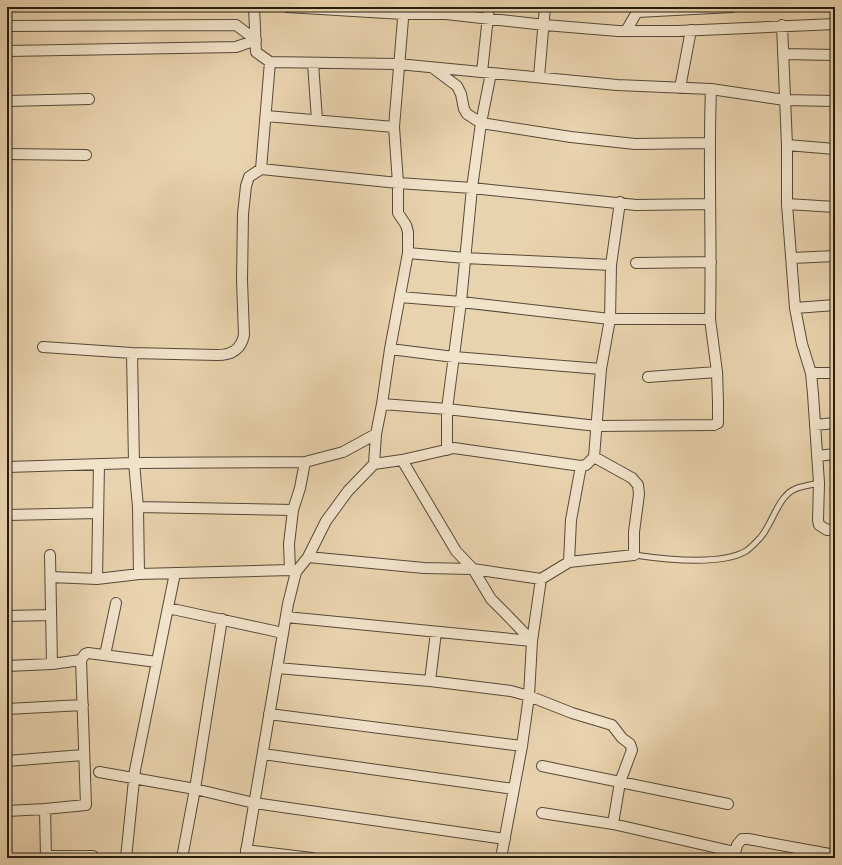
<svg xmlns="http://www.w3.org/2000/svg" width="842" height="865" font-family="'Old Standard TT',serif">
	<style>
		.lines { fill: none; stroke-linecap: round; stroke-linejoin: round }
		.lane-casing { stroke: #564a38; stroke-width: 7 }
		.street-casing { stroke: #564a38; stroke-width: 12 }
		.lane { stroke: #f1e2ca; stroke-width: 5 }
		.street { stroke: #f1e2ca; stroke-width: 10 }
	</style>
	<rect width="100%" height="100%" fill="#e9d3ae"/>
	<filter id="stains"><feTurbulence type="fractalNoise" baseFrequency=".005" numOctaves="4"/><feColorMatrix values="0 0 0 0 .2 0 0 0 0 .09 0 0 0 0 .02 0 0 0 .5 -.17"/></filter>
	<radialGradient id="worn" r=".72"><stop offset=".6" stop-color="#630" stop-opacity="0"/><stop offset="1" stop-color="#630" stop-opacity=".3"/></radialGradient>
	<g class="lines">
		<defs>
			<path id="lane" d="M634,555C662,559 721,566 746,551C751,548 756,542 760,538C772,525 778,496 795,489C802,486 811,485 819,483"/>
			<path id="street" d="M254,7L256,52L270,62L261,169
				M287,7L403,14H446L545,25L618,31H678L835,24
				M782,25L787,145V204L795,308L802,344L811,373L813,394L819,483L818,520L819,525L827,530L835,529
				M7,26L236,25L256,40L236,47L7,51
				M626,31L637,12L732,7
				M783,54L835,55
				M270,62L398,64L617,85L711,89L785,100L835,101
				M313,63L317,120
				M433,68L457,86L461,94L464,109L467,114L481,123L571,137L635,144L709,143
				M482,72L489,7
				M539,77L545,7
				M680,88L691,30
				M7,101L89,99
				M266,116L394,127
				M787,145L835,149
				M7,154L86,155
				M787,204L835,207
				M408,253L465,258L611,265
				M792,258L835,256
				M636,263L711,262
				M400,297L461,302L610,319H710C712,242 708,166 711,89
				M795,308L835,305
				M43,347L132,353L217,355C231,355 241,350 244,335L242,280L243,214L246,186L249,177L261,169L398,183L472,188L636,205L710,204
				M390,349L454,357L601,369
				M132,353L134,463L138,507L139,574
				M811,373H835
				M648,377L717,372
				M382,404L447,409L597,426L714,425L718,423V402L717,372L710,319
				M815,425L835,423
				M447,450V409L461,302L472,188L481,123L491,73
				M817,456L835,454
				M402,460L454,448L581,466L586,465L594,457L601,369L610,319L611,265L620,202
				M374,464L402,460L456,551L473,569L491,599L505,613L532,641
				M7,467L134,463L305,462L343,452L376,434
				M138,507L293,510
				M7,515L98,513
				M50,555L52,664
				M308,557L424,568L473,569L541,579L569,562L634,555V532L639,494L638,485L632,478L594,457
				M569,562L571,520L581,466
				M290,570L289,544L293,510L300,488L305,462
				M51,577L97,579L139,574L290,570L296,572
				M97,579L99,464
				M168,608L283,633
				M7,616L51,615
				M286,617L532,641
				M105,655L116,603
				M7,666L52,664L81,660
				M277,668L430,681L511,691L529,696L572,713L612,725L622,738L630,744L632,750L620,782L613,824
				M430,681L436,632
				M7,709L83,705
				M269,714L522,746
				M263,754L514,789
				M7,761L83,755
				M542,766L728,804
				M99,772L195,789L254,803L505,839
				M45,809L46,858
				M7,811L45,809L86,805L81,660L85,654L88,653L157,662
				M542,813L613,824L735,852
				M246,850L312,858
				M45,856H93
				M126,858L135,770L175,573
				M182,858L195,789L222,619
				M245,858L288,604L296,572L308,557L326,521L348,491L374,464L376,434L382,404L390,349L408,253V232L406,225L398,213V183L394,127L404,7
				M501,858L522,746L529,696L532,641L541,579
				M734,858L737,845L742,839H748L835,855"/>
		</defs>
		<use href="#lane" class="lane-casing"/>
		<use href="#street" class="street-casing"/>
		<use href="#lane" class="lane"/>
		<use href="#street" class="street"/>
	</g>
	<rect width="842" height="865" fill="none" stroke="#e9d3ae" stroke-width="24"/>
	<rect x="8" y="8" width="826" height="849" fill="none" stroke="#251d11" stroke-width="2"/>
	<rect x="12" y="12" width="818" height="841" fill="none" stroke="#251d11"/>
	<rect width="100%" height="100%" filter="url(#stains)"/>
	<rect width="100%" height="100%" fill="url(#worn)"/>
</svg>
